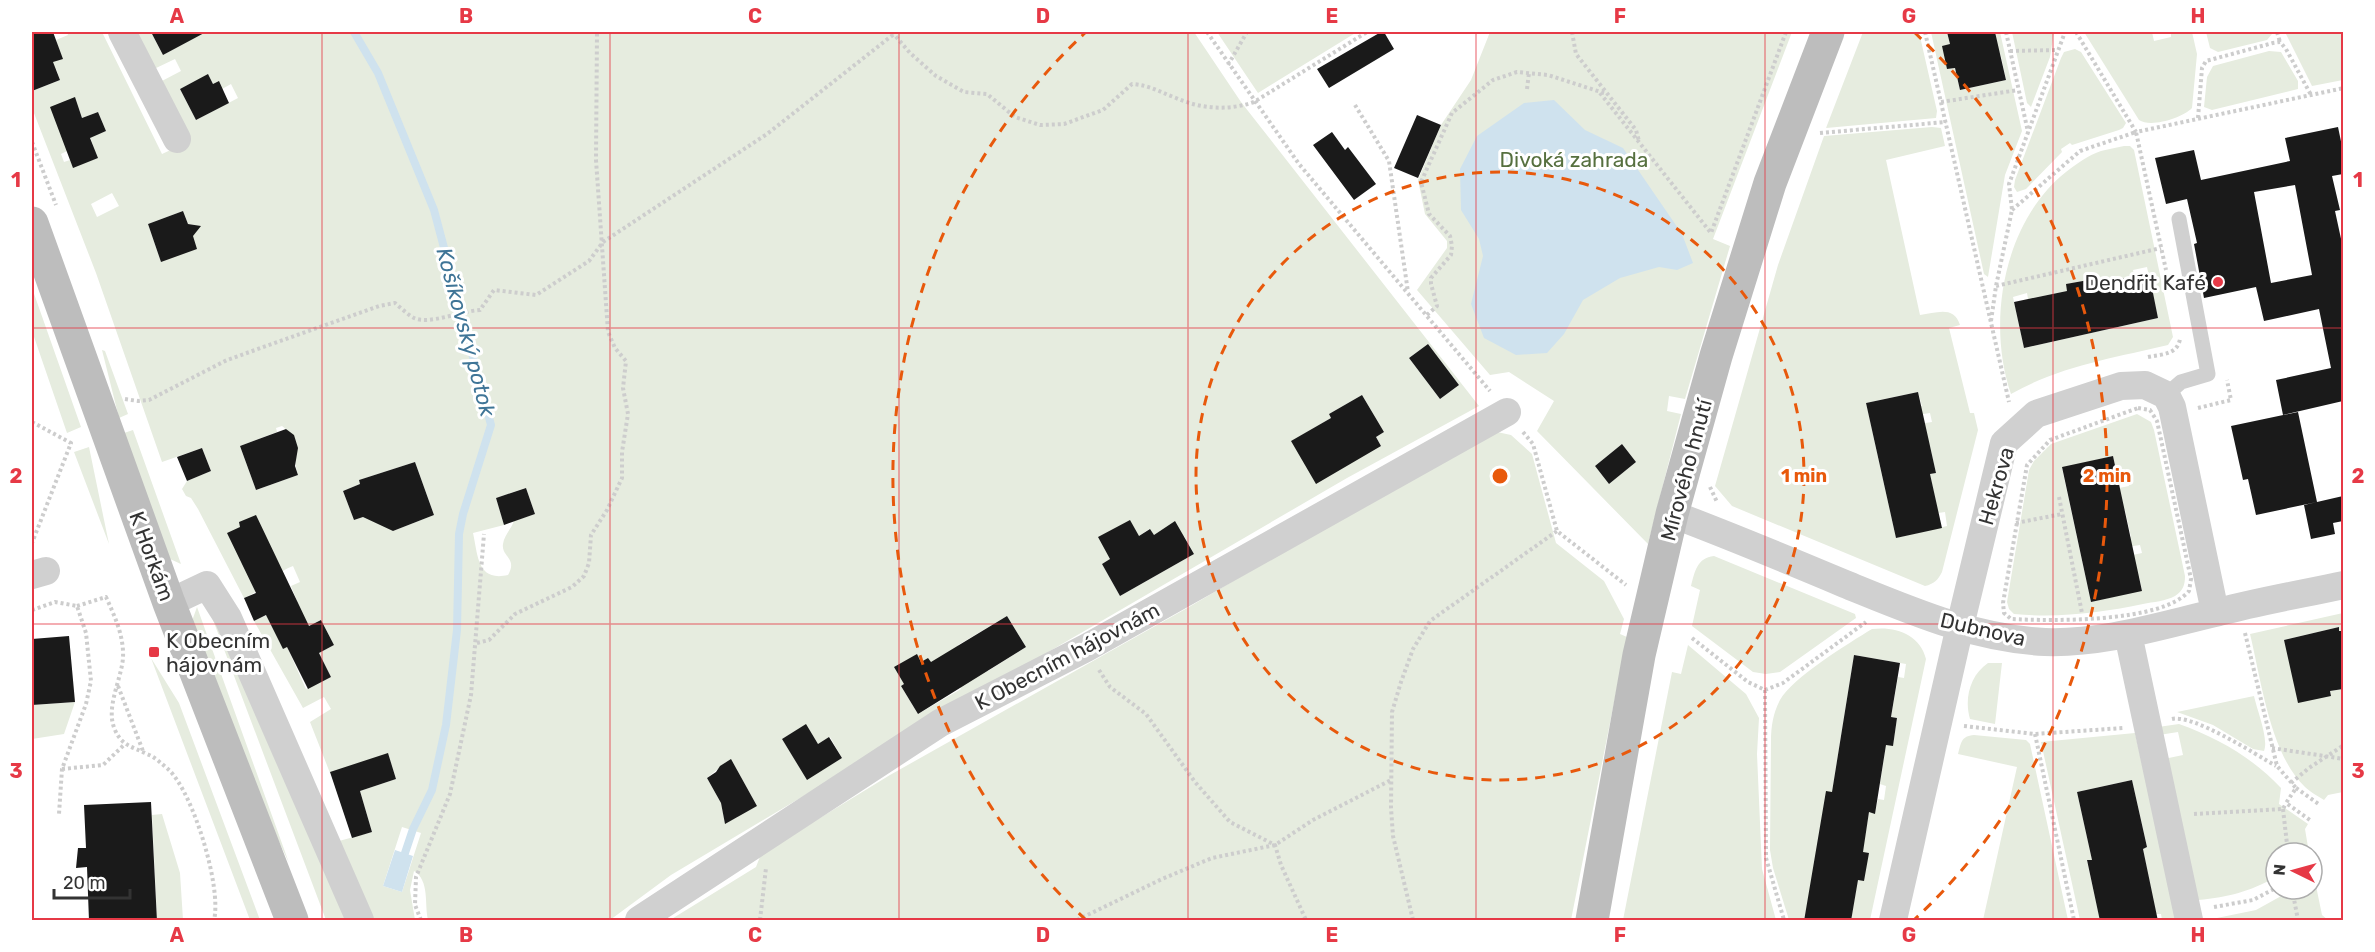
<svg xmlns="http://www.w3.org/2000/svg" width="2375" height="952" font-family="Rubik,sans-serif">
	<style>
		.green { fill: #e6ecdf; fill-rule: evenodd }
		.water { fill: #cfe2ee }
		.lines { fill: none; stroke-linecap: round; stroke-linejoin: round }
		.stream { stroke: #cfe2ee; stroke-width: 8 }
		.building { fill: #1a1a1a; fill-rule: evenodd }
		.path { stroke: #cdcdcd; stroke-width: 4; stroke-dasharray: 3 3; stroke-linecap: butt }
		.service { stroke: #d0d0d0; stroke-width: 15 }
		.minor { stroke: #d0d0d0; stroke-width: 28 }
		.secondary { stroke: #bdbdbd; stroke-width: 33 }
		.grid { fill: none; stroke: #e63946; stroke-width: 1.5; stroke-opacity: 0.55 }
		.ring { fill: none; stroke: #e8590c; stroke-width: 3; stroke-dasharray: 10 8 }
		.poi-dot { fill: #e63946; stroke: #fff; stroke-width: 2 }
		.labels { text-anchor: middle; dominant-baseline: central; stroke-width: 6; stroke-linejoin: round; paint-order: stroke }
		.park-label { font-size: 21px; fill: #56703f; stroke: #fff }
		.poi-label { font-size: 21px; fill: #333; stroke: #fff; text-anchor: end }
		.street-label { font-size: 21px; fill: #333; stroke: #fff }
		.water-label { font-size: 22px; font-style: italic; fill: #3f7597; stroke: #fff }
		.centre { fill: #e8590c; stroke: #fff; stroke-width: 3 }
		.ring-label { font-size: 18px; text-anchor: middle; font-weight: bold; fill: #e8590c; stroke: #fff; stroke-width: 6; stroke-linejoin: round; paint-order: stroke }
		.neatline { fill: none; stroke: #e63946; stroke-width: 2 }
		.grid-label { font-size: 20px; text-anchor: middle; font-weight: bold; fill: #e63946 }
	</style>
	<rect width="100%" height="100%" fill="#fff"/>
	<path class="green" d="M67,32H102L162,154L190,141L160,82L181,71L175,59L154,69L135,32H151L163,55L202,33L201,32H1194L1241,102L1479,406L1347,478L911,732L671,875L610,920H428C424,904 430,881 414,871L410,890L415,920H373L339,841L372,832L360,791L396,779L388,754L330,773L310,722L331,709L324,697L303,708L254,621L297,601L291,586L300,582L293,566C275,572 264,590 244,598L198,509L191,498L186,496L182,489L187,481L211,471L202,448L162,462L96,273L32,108V91L60,80L56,69L40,75L36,65L32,63V56L33,60L62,59L56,40L68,35ZM208,75L213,84L222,89L231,84L238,98L196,120L180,89ZM75,98L82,118L98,112L106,131L101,133L100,129L89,133L97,158L73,167L70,160L64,162L61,154L67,151ZM112,193L119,206L97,217L91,204ZM183,211L188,224L195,225L197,231L161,262L148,224ZM1428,344L1459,385L1440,399L1409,358ZM1362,395L1384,432L1376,437L1381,446L1292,441L1331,418L1329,414ZM282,426C308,447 290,452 298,475L256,490L240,446L277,432L276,428ZM415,462L434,515L393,531L369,515L354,520L343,491L360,484L359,480ZM526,488L535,514L514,521C511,529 504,536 503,544C501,557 518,558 508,575C477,582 478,555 473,533L504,525L496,498ZM1149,529L1154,535L1184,536L1194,554L1120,596L1102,564L1142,541L1139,536ZM1007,616L1026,647L988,671L971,667L958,645ZM321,620L334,645L319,653L331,677L306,689L287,647ZM917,655L921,662L928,658L934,667L945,661L961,689L918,714L901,686L904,684ZM806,725L818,744L830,737L842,758L807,779L782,739ZM726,762L733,763L757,806L749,810L744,809L739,812L738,817L725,823L721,803L707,778ZM402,827L421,833L402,892L383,886Z
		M1217,32H1357L1258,93Z
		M1490,32H1792L1713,239L1730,246L1685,399L1669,396L1667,411L1681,414L1648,544L1537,431L1554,401L1509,372L1490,375L1417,290L1447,248V241L1425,214L1418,180L1441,125L1471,80ZM1622,444L1636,462L1609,484L1595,466Z
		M1863,32H1919L1937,111L1936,118L1826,128Z
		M1931,32H1947L1950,44L1947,69L1955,68L1960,90L2006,80L2001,56L1992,36L1996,35L1995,32H2000L2022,131L2005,175L1988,277L1984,274Z
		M2012,32H2054L2050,57L2031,107L2027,103Z
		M2084,32H2152L2154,41L2171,37V32H2192L2197,54L2192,108C2182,118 2151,128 2139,120Z
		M2206,32H2272V34L2267,40L2218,52L2210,48Z
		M2285,32H2343V80L2312,86Z
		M2075,49L2081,52L2126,123L2123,128L2119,130L2072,145L2070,143L2061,149L2062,152L2026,189L2017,192L2014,187L2015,180L2061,58L2064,52Z
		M2269,51L2281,52L2298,81V89L2212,110L2204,107L2207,77L2213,66Z
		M1932,127L1941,128L1945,146L1886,160L1920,315C1936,313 1954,305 1960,325L1949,328L1970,413H1974L1978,430L1942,572C1938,580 1934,584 1925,586L1732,506L1715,486L1778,265L1824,136ZM1918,392L1922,406L1916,407L1917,415L1930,413L1932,422L1919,424L1924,447L1930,446L1936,473L1930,474L1938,513L1945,512L1947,526L1896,538L1866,403Z
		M2124,146H2130L2134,150L2173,337L2168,345C2114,358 2060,366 2011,394C1986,321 2004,221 2066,172C2076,164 2089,155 2101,151C2108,149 2116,148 2124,146ZM2147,267L2158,318L2024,348L2013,297L2027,293L2028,299L2067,291V284L2093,279L2095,284L2134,276L2133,270Z
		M32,288L81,427L67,433L32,331Z
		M102,350L105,351L128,414L119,418Z
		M2137,414L2151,422L2154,430L2185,576C2185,585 2183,591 2175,596C2166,601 2153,602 2143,604C2100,613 2059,618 2014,614L2009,609L2007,602L2029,470L2034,461L2051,444ZM2113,456L2116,470L2110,472L2112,480L2126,477L2129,486L2114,489L2119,511L2125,510L2131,537L2125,538L2127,547L2140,545L2142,553L2128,556L2133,578L2139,577L2142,590L2091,602L2062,468Z
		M133,430L181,564L170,559L124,433Z
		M1497,432L1511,435L1532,454L1556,543L1604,581L1624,619L1620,634L1627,637L1571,920H656L659,918L670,920L756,867L761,854L890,775L1189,607L1386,491Z
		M89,447L109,544L74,452Z
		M1714,556L1855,614L1856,618L1780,672L1766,674L1753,672L1692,626L1700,590L1691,586C1695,571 1697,558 1714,556Z
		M197,607L289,863L259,799L192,621Z
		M2343,613V631H2339V627L2284,640L2331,695L2330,691L2343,689V792L2328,795L2324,800C2318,796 2310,792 2305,787C2270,754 2261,679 2250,634Z
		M216,619L349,920H326L213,620Z
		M1872,629C1895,626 1920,634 1926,659L1870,920H1851L1869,812L1875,813L1878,799L1884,800L1886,786L1880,784L1886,745H1893L1897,718L1891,717L1898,677L1904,678L1906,664L1854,655L1832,792L1804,920H1789L1773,868L1770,850L1771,741C1771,727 1773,713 1780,700C1792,678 1849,643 1872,629Z
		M1688,645L1746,694L1759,718L1757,754L1762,869L1776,920H1623L1672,672L1681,674Z
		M151,658L179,703L260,920H250Z
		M1988,663H2002L1995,724L1970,719C1964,699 1970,675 1988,663Z
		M2254,696C2257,710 2269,739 2264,751L2253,749L2213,725L2177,712Z
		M75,702L64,734L32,739V705Z
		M2179,724C2218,738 2253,758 2281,788L2279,804L2308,824L2305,829L2309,853H2276V877C2248,892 2230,897 2198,900L2164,759L2183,755L2178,732L2159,735L2158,727Z
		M2135,733L2177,920H2162L2161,914H2156L2143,849L2147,847L2132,780L2077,792L2092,860L2087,861L2100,920H2080L2041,742Z
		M1974,735L2026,740L2030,744L2068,920H1983L2017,767L1958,754C1961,743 1961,736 1974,735Z
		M162,814L180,873L183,920H157L152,815Z
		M2315,881L2322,915L2328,920H2207L2256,910L2294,889H2312V883Z"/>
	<path class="water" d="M1554,100L1585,130L1623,148L1682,234L1693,263L1677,270L1659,267L1620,278L1583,300L1564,334L1547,353L1516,355L1484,338L1471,304L1483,256L1479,239L1461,210L1460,169L1477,136L1524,103Z
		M395,850L413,856L402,892L383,886Z"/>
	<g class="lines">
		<path class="stream" d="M354,32L378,73L434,210L491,425L463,514L459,534L457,630L446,725L432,790L413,829L402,862"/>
	</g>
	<path class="building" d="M32,32H53L63,59L53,62L60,80L32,91Z
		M151,32H206L163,55Z
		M1381,32H1384L1394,49L1329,88L1317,69Z
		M1947,32H1995L2006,80L1960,90L1955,68L1947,69L1942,46L1950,44Z
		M208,74L213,84L219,81L229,103L196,120L180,89Z
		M75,97L82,118L98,112L106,131L90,138L98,158L73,168L50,107Z
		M1417,115L1441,125L1418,178L1394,168Z
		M2338,127L2343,151V174L2332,176L2340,210L2335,211L2343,248V401L2283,415L2276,380L2331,368L2319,309L2264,321L2256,287L2204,298L2194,244L2197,243L2187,199L2166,204L2155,158L2194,150L2201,180L2290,161L2285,138ZM2295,185L2312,275L2271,283L2254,192Z
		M1332,132L1345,150L1348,147L1376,184L1354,200L1313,145Z
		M183,211L188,224L201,226L193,236L197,249L161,262L148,224Z
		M2149,273L2158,318L2024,348L2014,302L2067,291L2066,284L2094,279L2095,284Z
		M1428,344L1459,385L1440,399L1409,358Z
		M1918,392L1936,473L1930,474L1942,528L1896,538L1866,403Z
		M1362,395L1384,432L1376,437L1381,446L1316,484L1291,441L1331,418L1329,414Z
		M2298,412L2317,502L2256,515L2248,479L2243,480L2231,426Z
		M286,429L294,435L298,448L295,466L298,475L256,490L240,446Z
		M1622,444L1636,462L1609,484L1595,466Z
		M202,448L211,471L187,481L177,457Z
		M2113,456L2142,591L2091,602L2062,467Z
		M415,462L434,515L393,531L363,517L354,520L343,491L360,484L359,480Z
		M526,488L535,514L504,525L496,498Z
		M2343,496V521L2333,523L2335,534L2311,539L2304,505Z
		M256,515L309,626L321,620L334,645L319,653L331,677L308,689L287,647L283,649L266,615L254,621L244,598L256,593L227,533L240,527L239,522Z
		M1130,520L1139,536L1150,529L1154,535L1175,521L1194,554L1120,596L1102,564L1110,559L1098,537Z
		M1007,616L1026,647L918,714L901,686L904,684L894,667L917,654L921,662L928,658L931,662Z
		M2339,627V631H2343V689L2330,691L2331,696L2298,703L2284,640Z
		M69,636L75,702L32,705V639Z
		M1854,655L1900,663L1891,717L1897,718L1893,746L1886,745L1875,814L1869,812L1863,852L1869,853L1864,881L1858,880L1851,921H1804L1826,791L1832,792Z
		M806,724L818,744L829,737L842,758L807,780L782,739Z
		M388,753L396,779L360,791L372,832L352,838L330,772Z
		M731,759L757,806L725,824L721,803L707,778L716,772L720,766Z
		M2132,780L2147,847L2143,849L2158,921H2100L2087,860H2092L2077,792Z
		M151,802L157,921H89L87,867L76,868L78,848H86L84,805Z"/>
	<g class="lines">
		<path class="path" d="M892,32L910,53L936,76L964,92L987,94L1015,117L1040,125L1064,124L1103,110L1132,84C1149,85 1160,92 1176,98C1201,109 1228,111 1254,102L1367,32
			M1207,32L1299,164L1490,391
			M1572,32L1576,54L1636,130L1639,141
			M1925,32L2009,402
			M2006,32L2028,132
			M2076,32L2136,132L2344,88
			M2277,32L2280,42
			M2010,51L2058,50
			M1228,65L1247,32
			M1527,89L1529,73
			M1600,93L1711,233L1786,32
			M1941,102L2018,90
			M1355,105L1389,161L1408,292
			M2198,118L2202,68L2206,61L2273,43L2280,42L2286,49L2311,95
			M1820,133L1946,122
			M32,142L56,205
			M2012,210L2080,151L2136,132L2166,270
			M1996,286L2161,248
			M1427,315L1437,306L1431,284V278L1451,255L1452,246L1450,236L1429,214L1421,182L1452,113L1493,80L1517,72L1548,75L1607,94
			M1991,321L1996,286L2012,210L2009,184L2065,32
			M2148,357C2162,354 2177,355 2180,339
			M125,399L138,401L149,400L227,360L379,306L395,303C401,308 407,314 414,318C429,325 461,311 480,310L494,290L536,295L589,261L603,242L767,134L894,34
			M2138,408L2150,410L2157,421L2191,579L2189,591C2162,623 2051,621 2011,619L2004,613L2003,603L2027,465L2050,440Z
			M2198,408L2231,400L2227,380
			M32,422L71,443L32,543
			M1523,432L1533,444L1557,531L1626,585
			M1710,487L1717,502
			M2059,497L2082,613
			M2016,523L2062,514
			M77,606L106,597C115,617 124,636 123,658C121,681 105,708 115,730C122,746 133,747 147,754C155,757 162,764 169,770C193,793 222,887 214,920
			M32,610L55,602L77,606L86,633L91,681L86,704L62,769L59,814
			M2245,633L2277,766L2296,788L2286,803L2310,820
			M1692,638L1748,682L1765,690L1783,683L1866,622
			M477,643L489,640L515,614L572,587L584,576L589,563L591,535L607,510L622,478V452L628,414L623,388L626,361L615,348L608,332L596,160L597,32
			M1099,670L1110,687L1146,714L1195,782L1230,822L1275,845L1281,865L1306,920
			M118,686L143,751
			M1765,690L1766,858L1784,920
			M2172,719C2193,714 2255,754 2276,766
			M1964,726L2035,734L2123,728
			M2035,734L2074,920
			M2272,748L2344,759
			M62,769L103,765L125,744
			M2291,783L2309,768L2344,745
			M2296,788L2320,805
			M2283,809L2288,853
			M2194,814L2283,809L2286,803
			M2312,873L2314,872
			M2292,889L2298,920
			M2214,907L2253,900L2276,888
			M421,920L415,905L416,877L450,794L471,695L484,534
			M760,920L766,868
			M1077,920L1162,879L1212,858L1275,845L1313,820L1391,780
			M1413,920L1393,836L1391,808L1392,712L1401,682L1413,649L1430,621L1557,531"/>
		<path class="service" d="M2166,395L2181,382L2208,374L2179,219"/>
		<path class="minor" d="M122,32L177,139
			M1672,514C1730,536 1788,560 1845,584C1909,610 1975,639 2045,642C2104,644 2162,625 2219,612C2260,601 2302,594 2344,585
			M32,575L46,571
			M169,603L207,585L228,618L360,920
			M2128,634L2189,920
			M639,920L940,723L1086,648L1507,412
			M1893,920L1960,626L2004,443L2036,414L2121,386L2145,385L2166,395L2172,407L2215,612"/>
		<path class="secondary" d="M32,223L169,603L292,920
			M1592,920L1639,655L1672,514L1716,356L1770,183L1828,32"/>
	</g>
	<path class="grid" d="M322,32V920M610,32V920M899,32V920M1188,32V920M1476,32V920M1765,32V920M2053,32V920M32,328H2344M32,624H2344"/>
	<g class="ring">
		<circle cx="1500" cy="476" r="304"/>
		<path d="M1086 920A607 607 0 0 1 1086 32M1914 32A607 607 0 0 1 1914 920"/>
	</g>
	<g class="poi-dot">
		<circle cx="2218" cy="282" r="6"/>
		<rect x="148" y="646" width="12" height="12" rx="3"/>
	</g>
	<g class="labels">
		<g class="park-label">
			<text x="1574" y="159">Divoká zahrada</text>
		</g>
		<g class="poi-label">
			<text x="2206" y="282">Dendrit Kafé</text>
			<text x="166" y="640" text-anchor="start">K Obecním<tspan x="166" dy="24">hájovnám</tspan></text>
		</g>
		<g class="street-label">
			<text transform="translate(1686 470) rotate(-75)">Mírového hnutí</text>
			<text transform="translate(1996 486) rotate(-74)">Hekrova</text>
			<text transform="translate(152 556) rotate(70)">K Horkám</text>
			<text transform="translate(1983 629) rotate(13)">Dubnova</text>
			<text transform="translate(1067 656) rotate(-28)">K Obecním hájovnám</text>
		</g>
		<g class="water-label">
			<text transform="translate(466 332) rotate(75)">Košíkovský potok</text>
		</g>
	</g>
	<circle cx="1500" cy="476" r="9" class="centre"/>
	<g class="ring-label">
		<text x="1804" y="482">1 min</text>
		<text x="2107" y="482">2 min</text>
	</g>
	<rect width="2375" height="952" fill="none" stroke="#ffffff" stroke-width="66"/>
	<g transform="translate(2294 871) rotate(275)"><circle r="28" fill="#ffffff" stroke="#adadad" stroke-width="1.5"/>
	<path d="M0-4.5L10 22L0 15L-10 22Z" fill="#e63946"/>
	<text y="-9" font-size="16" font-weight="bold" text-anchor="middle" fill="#333333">N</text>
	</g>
	<path d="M54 889v9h76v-9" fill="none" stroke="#333333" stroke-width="3"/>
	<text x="63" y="889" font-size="18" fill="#333333" stroke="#ffffff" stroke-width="4.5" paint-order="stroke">20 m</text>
	<rect x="33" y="33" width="2309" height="886" class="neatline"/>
	<g class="grid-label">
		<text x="177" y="23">A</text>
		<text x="466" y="23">B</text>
		<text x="755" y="23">C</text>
		<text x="1043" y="23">D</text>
		<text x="1332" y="23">E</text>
		<text x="1620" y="23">F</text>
		<text x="1909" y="23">G</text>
		<text x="2198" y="23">H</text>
		<text x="16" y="187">1</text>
		<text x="2358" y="187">1</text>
		<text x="16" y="483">2</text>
		<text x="2358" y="483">2</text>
		<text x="16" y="778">3</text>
		<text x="2358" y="778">3</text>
		<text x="177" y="942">A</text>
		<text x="466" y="942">B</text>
		<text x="755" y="942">C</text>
		<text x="1043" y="942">D</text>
		<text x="1332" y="942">E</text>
		<text x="1620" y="942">F</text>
		<text x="1909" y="942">G</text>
		<text x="2198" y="942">H</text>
	</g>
</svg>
